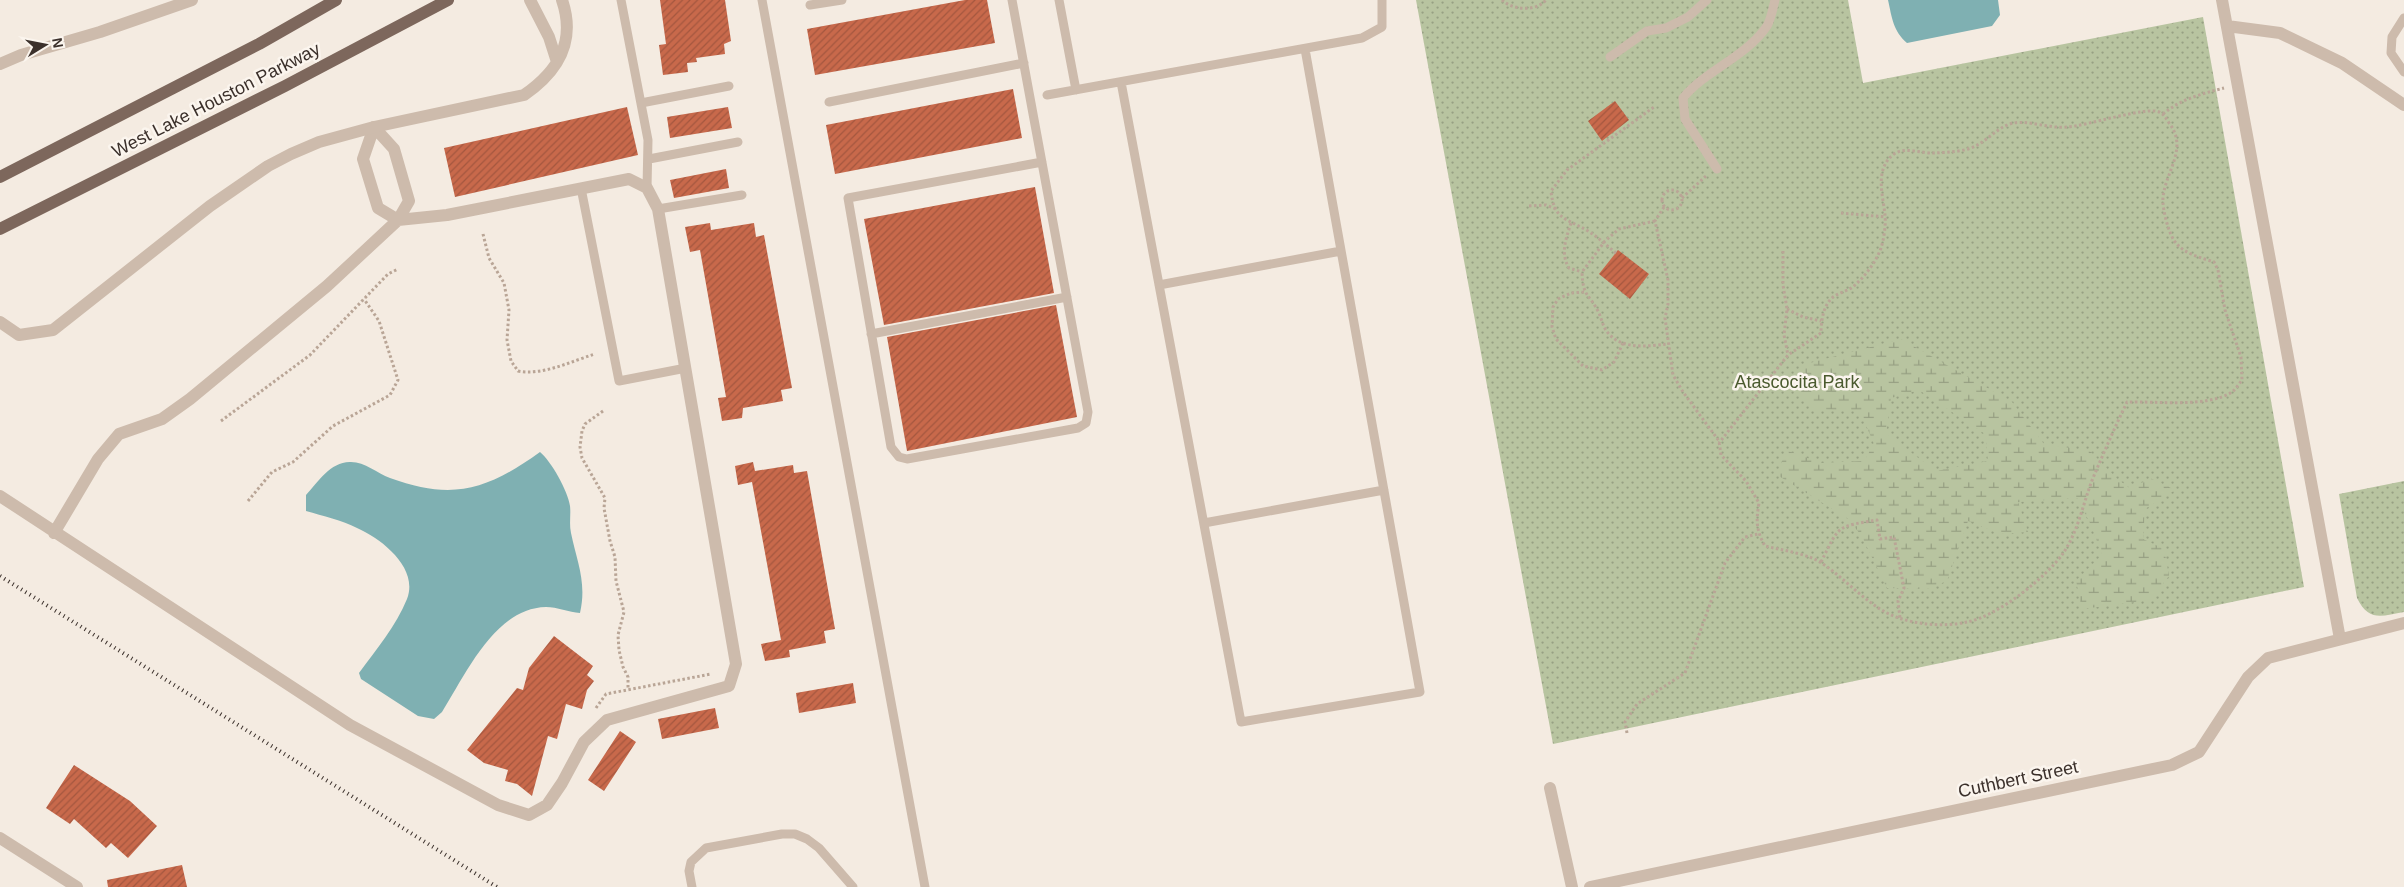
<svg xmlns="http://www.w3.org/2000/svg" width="2404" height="887" font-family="Arial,sans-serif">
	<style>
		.grass { fill: url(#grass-dots) }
		.wetland { fill: url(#wetland-marsh); fill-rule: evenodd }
		.water { fill: #7fb0b2 }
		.building { fill: url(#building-hatch) }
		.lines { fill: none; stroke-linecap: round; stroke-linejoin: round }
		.path { stroke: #b9a596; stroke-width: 3; stroke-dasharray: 2.5 2.5; stroke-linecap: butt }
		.service { stroke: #cdbbac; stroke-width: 9 }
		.minor { stroke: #cdbbac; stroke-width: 12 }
		.tertiary { stroke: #cdbbac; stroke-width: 12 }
		.primary { stroke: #7d675c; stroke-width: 12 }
		.rail { stroke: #3b302b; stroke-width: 4; stroke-dasharray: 1 4; stroke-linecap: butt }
		.labels { text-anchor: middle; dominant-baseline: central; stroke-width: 5; stroke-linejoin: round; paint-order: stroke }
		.street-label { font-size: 18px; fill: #3b302b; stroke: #fbf5ee }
		.park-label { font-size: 18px; fill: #4a5a2e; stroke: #fbf5ee }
	</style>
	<defs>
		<pattern id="grass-dots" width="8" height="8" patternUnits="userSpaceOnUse" patternTransform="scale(1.25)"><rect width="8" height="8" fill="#b8c4a0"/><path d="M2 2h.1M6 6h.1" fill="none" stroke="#97a083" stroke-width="1.8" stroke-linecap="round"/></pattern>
		<pattern id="wetland-marsh" width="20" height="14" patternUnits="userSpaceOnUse" patternTransform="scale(1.25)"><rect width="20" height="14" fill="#b8c4a0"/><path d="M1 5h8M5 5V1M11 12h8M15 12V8" fill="none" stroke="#97a083"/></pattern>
		<pattern id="building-hatch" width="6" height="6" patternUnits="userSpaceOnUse" patternTransform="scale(1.25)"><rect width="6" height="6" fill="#c8694b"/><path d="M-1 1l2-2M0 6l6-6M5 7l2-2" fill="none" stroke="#a4573f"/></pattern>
	</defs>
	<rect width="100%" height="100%" fill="#f4ebe1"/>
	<path class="grass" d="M1416,0H1848L1863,83L2203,17L2304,587L1553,744Z
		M2404,481V612C2381,616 2369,622 2357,598L2339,494Z"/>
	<path class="wetland" d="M1901,339L2012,402L2044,444L2090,451L2116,478L2131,489L2150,478L2175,490L2145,509L2143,539L2164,549L2169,576L2150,600L2082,609L2076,581L2102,555L2091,525L2077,498L2018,502L2028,532L2000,534L1968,521L1947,581L1927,589L1887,588L1861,535L1847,518L1777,475L1786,450L1820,463L1864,461L1874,444L1860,411L1816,409L1797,392L1802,365ZM1919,390L1985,434L1988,461L1936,471L1886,434L1891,398Z"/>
	<path class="water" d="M1888,0H1998L2000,15L1992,26L1907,43C1893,31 1892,18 1888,0Z
		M540,452C551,461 568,491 570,506C571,515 569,524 571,533C577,562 587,582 580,613C569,612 557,607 546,607C495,608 466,674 442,712L434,719L418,716L361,679L359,673C376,650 396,626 407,599C419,568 382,539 357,528C342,520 323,516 306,511V495C318,482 331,461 351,462C365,462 377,473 390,478C453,501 487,490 540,452Z"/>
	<path class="building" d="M660,0H725L731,41L724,44L725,54L696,58L697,62L687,63L688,72L663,75L659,45L666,44Z
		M965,0H987L995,43L815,75L807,29Z
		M1013,89L1022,138L835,174L826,125Z
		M1615,101L1629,120L1602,141L1588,121Z
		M627,107L638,155L455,197L444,148Z
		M728,107L732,128L670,138L667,117Z
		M726,169L729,188L674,198L670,180Z
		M1035,187L1054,293L884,325L864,219Z
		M710,223L711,230L754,223L756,237L764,235L792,388L781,390L783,401L743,408L742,418L722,421L718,398L726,397L700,250L690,252L685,227Z
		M1618,250L1649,274L1630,299L1599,274Z
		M1056,305L1077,417L907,451L887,337Z
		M753,462L755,471L793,465L794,473L807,471L835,629L824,631L826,643L789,650L790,657L765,661L761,644L781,640L752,482L738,485L735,466Z
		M554,636L593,666L587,675L594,681L587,690L582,709L566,704L557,739L548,736L532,796L517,784L505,781L508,770L484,763L467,750L517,688L523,690L529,668Z
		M853,683L856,703L799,713L796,693Z
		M715,708L719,728L662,739L658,719Z
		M620,731L636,742L604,791L588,780Z
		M74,765L130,801L157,826L128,858L111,843L106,848L74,819L70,824L46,808Z
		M182,865L187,887H108L107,880Z"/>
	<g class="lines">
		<path class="path" d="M1502,0C1512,10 1536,12 1546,0
			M2163,114C2181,99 2201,94 2224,88
			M1662 200a10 10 0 1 1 20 0a10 10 0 1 1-20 0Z
			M1682,198L1706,176
			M1529,206L1546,205L1556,209
			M1664,207L1655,221L1668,280V304L1665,318L1673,375L1683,392L1719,441L1721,455L1746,481L1759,503C1756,521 1756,530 1765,546C1781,550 1810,554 1823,564C1847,580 1869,607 1896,617C1918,625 1945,627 1967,622C1998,616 2047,577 2064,552C2079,529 2083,503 2093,478C2104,452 2115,427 2127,402C2155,401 2208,408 2232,392C2236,389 2239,384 2242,380L2241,357L2225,310L2218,270L2214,262C2202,258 2185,254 2177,244C2169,237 2162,208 2163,198C2165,172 2189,148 2169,123C2166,118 2164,114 2159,112C2147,106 2086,126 2067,127C2050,129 2028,120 2014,123C2001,125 1991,137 1979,144C1967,152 1949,152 1935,153C1922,154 1906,146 1894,154C1874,169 1883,195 1885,215C1886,224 1884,239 1881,248C1876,262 1866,275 1855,285C1849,291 1839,292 1832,298C1823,306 1821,322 1821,333L1788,355L1719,443
			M1841,213L1886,217
			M1655,221L1619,229L1605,241L1582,272C1583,298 1589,293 1599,313C1602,320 1603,328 1609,334C1623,350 1649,346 1667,344
			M1571,223C1566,239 1560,253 1569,268L1582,272
			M483,234L489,258L504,283L509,310L507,340L511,361L518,371C542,376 572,361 595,354
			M1783,251V285L1787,309L1784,335L1788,355
			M1616,253C1607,246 1598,237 1588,231C1566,218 1554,220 1551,191L1567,170L1654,107
			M1584,292L1571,293L1558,299L1553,307L1552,327L1556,339L1583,366L1602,370L1614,362L1623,343
			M1787,309L1803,317L1821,321
			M603,411L585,424L582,431L580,447L582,458L605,498L604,508L610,541L615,557L616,581L624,612L618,635L619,650L623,667L628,677V688
			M221,421L310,355L388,274L398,269
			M248,501L272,472L293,462L333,426L390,395L398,380L379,321L364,299
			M1821,562C1840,525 1835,527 1877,520L1880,539L1894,537L1904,588L1898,601L1900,618
			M596,708L606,694L711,674
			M1627,733L1625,722L1637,704L1685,673L1725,563L1745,537L1758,534"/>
		<path class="service" d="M621,0L648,140L647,188
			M762,0L925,887
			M1012,0L1088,412L1086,423L1078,428L907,459L899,457L891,447L848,198L1042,162
			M1059,0L1076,90
			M810,5L842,0
			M2404,18L2392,37L2391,53L2404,72
			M1610,57L1647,31L1666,28L1688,17L1707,0
			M1121,82L1241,722L1420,692L1305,49
			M1047,95L1362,38L1382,27V0
			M829,102L1024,63
			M641,103L729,86
			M649,159L738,142
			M1717,169L1685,119L1683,98C1706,70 1746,57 1767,26C1771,19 1773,8 1775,0
			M581,188L619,381L686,368
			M658,209L742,195
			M1159,285L1341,251
			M871,334L1067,297
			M1204,523L1384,490
			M692,887L689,871L691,862L706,848L782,834H795L807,839L819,848L853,887"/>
		<path class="minor" d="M2222,0L2340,639
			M2227,26L2280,33L2342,63L2404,105
			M374,127L394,149L409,201L398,220L378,208L363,159Z
			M0,496L350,725L498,805L529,815L547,805L562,783L584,742L607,720L729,686L736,664L658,209L647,188L629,179L447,215L398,220L327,286L190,399L162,419L119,434L98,459L54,533
			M1550,788L1572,887
			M0,838L77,887
			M1590,887L2172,765L2199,752L2248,677L2268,658L2404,623"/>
		<path class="tertiary" d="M530,0L549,37L557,62
			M0,64L21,55L100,32L192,0
			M0,322L19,335L53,330L210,206L268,166L291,154L319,142L374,127L524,95C559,71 576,41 562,0"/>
		<path class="primary" d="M0,177L259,44L336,0
			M0,229L285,86L448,0"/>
		<path class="rail" d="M0,576L497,887"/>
	</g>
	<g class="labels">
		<g class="street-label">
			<text transform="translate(216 100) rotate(-27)">West Lake Houston Parkway</text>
			<text transform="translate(2018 779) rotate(-12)">Cuthbert Street</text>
		</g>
		<g class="park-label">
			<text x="1797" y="382">Atascocita Park</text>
		</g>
	</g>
	<g transform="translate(45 45) rotate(80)" stroke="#fbf5ee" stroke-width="4" paint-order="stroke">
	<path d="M0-4L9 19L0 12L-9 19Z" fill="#3b302b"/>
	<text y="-8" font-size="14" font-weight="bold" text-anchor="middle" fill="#3b302b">N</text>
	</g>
</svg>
